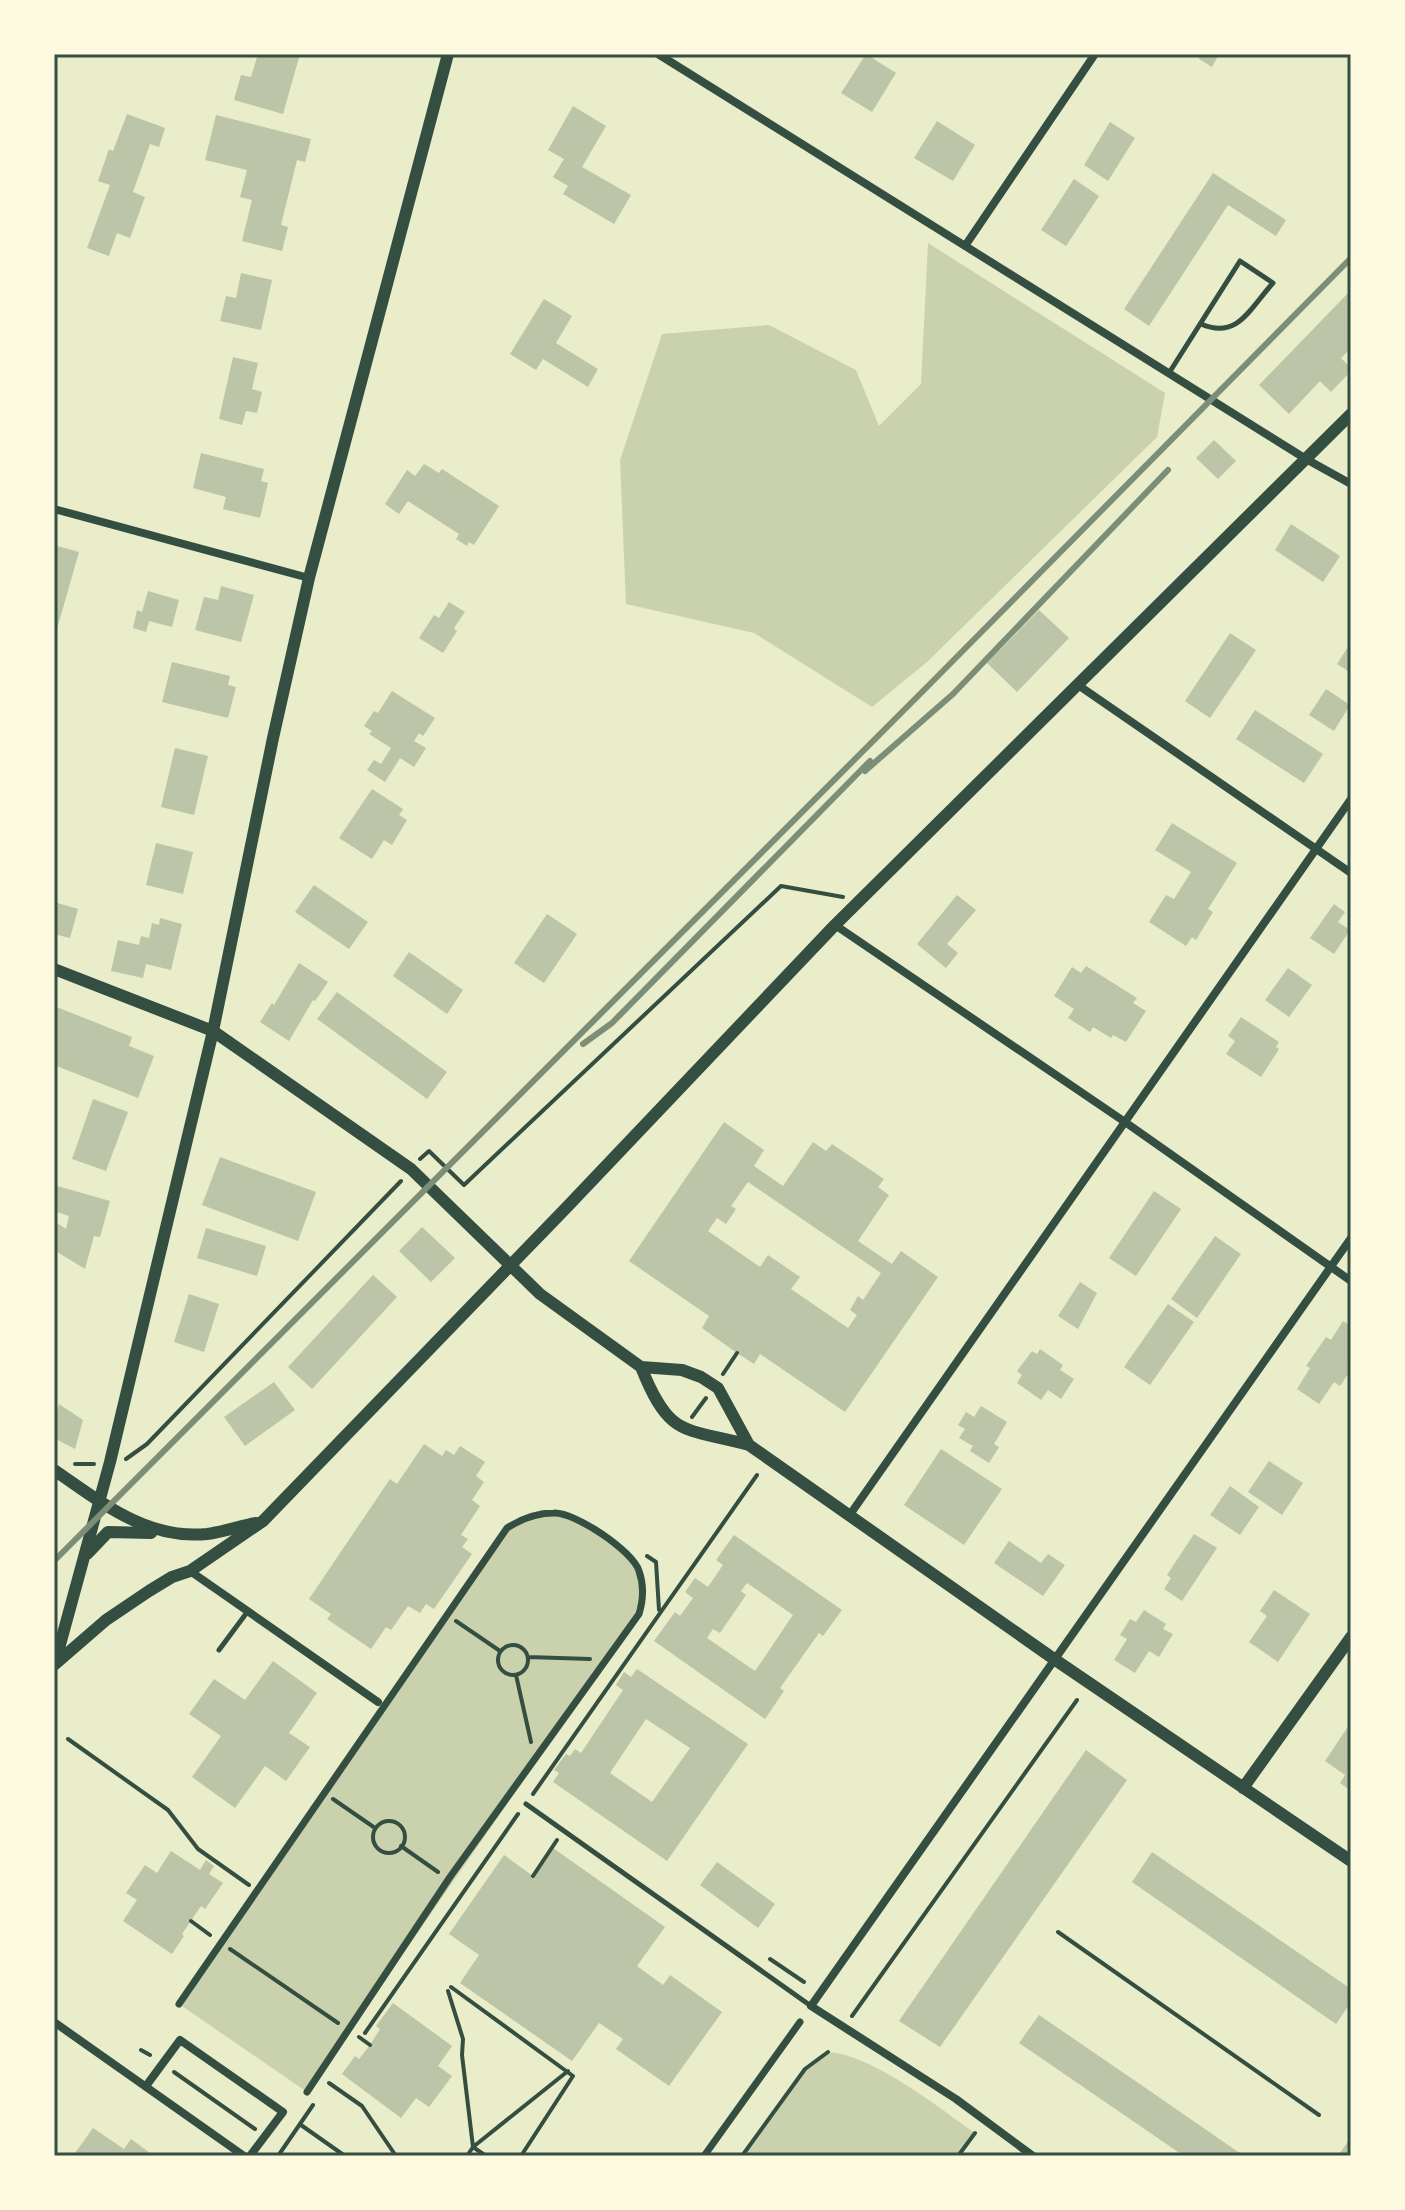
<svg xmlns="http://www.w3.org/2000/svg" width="1405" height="2210" font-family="'DM Sans',sans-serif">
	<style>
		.green { fill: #cad2ad }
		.building { fill: #bcc5a7; fill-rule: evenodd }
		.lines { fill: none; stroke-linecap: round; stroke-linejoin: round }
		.path { stroke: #344e41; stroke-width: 4 }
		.service { stroke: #344e41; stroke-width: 5 }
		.pedestrian { stroke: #344e41; stroke-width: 7 }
		.minor { stroke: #344e41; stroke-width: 8 }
		.tertiary { stroke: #344e41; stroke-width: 12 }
		.rail { stroke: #7c8e77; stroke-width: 6 }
		.neatline { fill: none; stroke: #344e41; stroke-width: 3 }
	</style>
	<rect width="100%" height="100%" fill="#e9edc9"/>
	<path class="green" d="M928,243L1165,393L1157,437L927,662L872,707L754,633L626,604L620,460L662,334L769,325L856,370L879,426L921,384Z
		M556,1513L574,1517L631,1556L639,1571V1614L307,2092L179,2004L507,1528Z
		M828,2052C873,2055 938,2107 975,2133L958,2156H742L805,2069Z"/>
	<path class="building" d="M258,54H300L283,114L234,100L241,75L251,77Z
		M866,54L896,73L872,112L841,93Z
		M1201,54H1219L1212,67L1199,59Z
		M573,106L606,126L582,167L631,195L614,224L563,194L568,186L553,177L564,159L548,150Z
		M127,114L165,128L159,147L150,144L133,192L145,197L130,238L117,233L109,256L87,248L110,185L98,181L109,149L113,151Z
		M216,115L311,139L305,162L297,160L281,225L288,227L282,251L242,241L252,200L240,197L247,170L205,160Z
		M937,121L975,145L953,181L914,158Z
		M1110,122L1135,138L1108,181L1084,165Z
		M1213,173L1286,220L1276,236L1228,205L1149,326L1124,309Z
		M1074,179L1099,196L1066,246L1041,230Z
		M241,273L272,280L261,330L220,321L226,296L236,298Z
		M1351,290V348L1341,358L1351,368V371L1331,392L1320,381L1289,414L1259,385Z
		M544,299L572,316L556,343L598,369L588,387L543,359L536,370L510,354Z
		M233,357L258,363L252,389L262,392L257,413L246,411L242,425L219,419Z
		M1214,440L1236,461L1218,479L1196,458Z
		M201,453L264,469L261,481L268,483L260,518L223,509L226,497L193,488Z
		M424,464L439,473L442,469L499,506L474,545L469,542L467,546L456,539L459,534L408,501L399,514L385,504L407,470L415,476Z
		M1291,524L1340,556L1323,582L1275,550Z
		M54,545L79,552L55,636H54Z
		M221,586L254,595L241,642L195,630L204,597L218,600Z
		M148,591L179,600L172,627L149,621L146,632L133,628L137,610L142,612Z
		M449,602L465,612L454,628L457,631L443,653L419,638L434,615L439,618Z
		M1039,610L1069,638L1017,692L987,663Z
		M1230,633L1256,650L1210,718L1185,701Z
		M1351,642V673L1337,664Z
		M172,662L230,676L228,685L236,687L228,718L162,702Z
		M1326,689L1350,705L1334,731L1309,715Z
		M392,691L435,718L423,736L419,733L414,741L426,748L414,767L400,758L385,782L367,770L374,760L381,764L391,748L369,734L372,731L364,726L374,711L378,713Z
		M1255,710L1323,754L1304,783L1236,739Z
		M175,748L208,756L194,815L161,807Z
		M372,789L403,809L399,815L407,820L392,845L384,840L372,859L339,838Z
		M1172,823L1237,863L1208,909L1213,912L1196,940L1192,937L1186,946L1149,922L1166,895L1174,899L1191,872L1155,850Z
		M156,843L193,852L183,894L146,885Z
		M314,885L368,922L349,949L295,912Z
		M957,895L976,910L947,944L958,953L946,968L917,944Z
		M54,902L78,909L70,938L54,934Z
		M1334,904L1345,912L1338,922L1350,930L1334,954L1310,938Z
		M547,914L577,934L544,983L514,963Z
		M160,918L182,924L171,970L146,964L143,978L111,971L118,940L139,945L141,936L149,938L152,923L159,925Z
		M409,952L463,990L447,1014L393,976Z
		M299,963L328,982L315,1001L313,1000L289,1041L260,1022L272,1003L274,1005Z
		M1086,966L1137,998L1133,1003L1146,1011L1126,1042L1113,1035L1111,1038L1093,1027L1090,1032L1068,1018L1074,1009L1054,996L1072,967L1081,973Z
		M1288,968L1312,985L1289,1017L1265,1000Z
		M337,992L447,1072L427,1099L317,1019Z
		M54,1006L132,1037L129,1046L154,1056L138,1098L54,1065Z
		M1241,1017L1279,1042L1276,1047L1279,1049L1261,1077L1226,1054L1235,1041L1228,1036Z
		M93,1099L128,1112L106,1171L72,1159Z
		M724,1122L764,1150L754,1166L783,1186L813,1142L826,1151L832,1144L884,1179L878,1187L889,1195L858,1241L892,1264L901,1251L938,1277L845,1412L760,1354L754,1364L737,1353L702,1328L709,1316L629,1261ZM748,1182L881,1273L863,1300L858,1296L850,1310L857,1315L848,1328L791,1289L800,1277L768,1255L760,1267L708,1231L717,1218L726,1224L736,1209L731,1206Z
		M220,1157L316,1192L298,1241L202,1205Z
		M54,1185L110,1201L100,1237L94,1236L85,1269L54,1250V1221L66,1229L69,1216L54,1211Z
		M1154,1191L1181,1209L1136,1276L1109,1258Z
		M422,1227L455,1258L431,1282L399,1251Z
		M206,1228L266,1246L257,1276L197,1258Z
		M1215,1236L1241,1254L1197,1318L1171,1299Z
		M373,1275L397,1297L312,1389L288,1367Z
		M1080,1282L1097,1293L1078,1329L1058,1316Z
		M189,1294L219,1304L204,1352L174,1342Z
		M1168,1304L1194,1322L1150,1385L1124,1367Z
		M1343,1321L1351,1326V1355L1347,1362L1351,1364V1370L1340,1386L1334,1382L1319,1404L1297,1389L1310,1368L1306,1366L1326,1337L1331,1340Z
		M1040,1349L1063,1365L1060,1370L1074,1379L1061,1399L1048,1390L1041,1400L1017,1383L1022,1375L1017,1371L1032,1351L1037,1354Z
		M274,1382L295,1410L245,1446L224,1417Z
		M59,1404L83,1420L75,1449L54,1438V1414L56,1415Z
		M981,1406L1007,1422L994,1444L999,1447L989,1463L970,1451L973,1446L959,1438L965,1429L958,1425L966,1412L974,1417Z
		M424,1444L442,1456L446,1450L454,1455L460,1446L485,1462L476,1476L484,1482L472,1500L480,1506L461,1535L468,1539L462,1547L472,1554L434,1609L426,1604L420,1613L408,1606L391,1630L386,1627L371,1649L327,1619L331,1614L309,1599L390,1479L397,1484Z
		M941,1449L1002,1489L964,1545L904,1505Z
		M1269,1461L1303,1483L1282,1515L1248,1492Z
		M1230,1486L1259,1507L1240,1535L1210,1515Z
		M1194,1534L1217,1548L1182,1601L1164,1589L1171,1578L1167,1575Z
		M734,1535L842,1610L823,1636L819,1633L780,1688L784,1691L765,1719L654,1641L675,1612L680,1616L693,1598L685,1592L695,1578L708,1587L723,1565L716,1560ZM747,1583L793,1615L755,1671L707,1638L713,1629L720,1633L746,1595L741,1591Z
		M1009,1541L1041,1563L1048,1554L1065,1565L1043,1596L994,1563Z
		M1274,1590L1310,1614L1278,1662L1249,1642L1267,1616L1260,1611Z
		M1144,1610L1166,1624L1163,1629L1173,1634L1159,1657L1149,1651L1135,1673L1114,1660L1127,1639L1120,1635L1130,1619L1136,1622Z
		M273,1661L317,1693L289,1733L310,1747L286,1781L265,1766L235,1808L192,1777L221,1736L189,1714L214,1679L245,1700Z
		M637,1669L748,1744L667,1861L553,1782L559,1773L554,1770L566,1754L570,1756L575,1749L581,1753L623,1690L616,1685L624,1672L631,1677ZM646,1719L690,1748L652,1802L610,1773Z
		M1351,1722V1791L1340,1783L1345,1775L1325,1761Z
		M1086,1750L1127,1780L940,2047L899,2021Z
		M553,1848L665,1927L637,1966L663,1985L670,1975L722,2012L669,2086L616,2049L623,2039L599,2023L572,2061L460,1983L479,1955L449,1934L504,1855L533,1876Z
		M171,1851L200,1870L206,1860L214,1866L209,1874L223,1883L205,1909L201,1906L182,1934L184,1936L172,1954L123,1921L137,1900L126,1893L145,1865L157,1873Z
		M1152,1852L1351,1989V2002L1336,2024L1132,1882Z
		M717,1862L775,1904L758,1928L700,1885Z
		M393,2003L452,2046L438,2066L452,2076L429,2107L416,2098L401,2118L342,2074L355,2056L359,2059L370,2045L380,2029L376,2026Z
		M1039,2015L1147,2089L1244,2156H1184L1019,2043Z
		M93,2128L124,2149L131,2139L154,2156H73Z
		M1351,2137V2156H1338Z"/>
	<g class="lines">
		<path class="path" d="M420,1159L429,1151L464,1185L781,886L843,897
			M723,1374L737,1353
			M692,1417L706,1398
			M126,1459L147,1444L401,1181
			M75,1464H94
			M647,1556L656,1562L659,1610
			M456,1621L500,1651
			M498 1660a15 15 0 1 1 30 0a15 15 0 1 1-30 0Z
			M528,1657L590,1659
			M516,1675L531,1742
			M68,1739L168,1810L198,1849L249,1885
			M533,1794L757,1475
			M333,1799L375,1828
			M373 1837a16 16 0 1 1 32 0a16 16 0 1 1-32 0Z
			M401,1846L438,1872
			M533,1876L557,1840
			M191,1921L210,1935
			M1058,1932L1319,2115
			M230,1949L338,2023
			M770,1959L804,1982
			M451,1987L573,2076L521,2156
			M448,1991L463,2039L462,2055L473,2147L486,2156
			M852,2016L1077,1700
			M365,2033L518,1814
			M359,2037L370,2045
			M141,2050L150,2055
			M174,2072L255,2129
			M329,2083L362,2106L396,2156
			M301,2125L345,2156
			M278,2156L313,2105
			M467,2156L473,2147L568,2071
			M742,2156L805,2069L828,2052
			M958,2156L975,2133"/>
		<path class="service" d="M1169,373L1240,261L1273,283C1250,308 1238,340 1201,324
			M219,1650L248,1611
			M526,1804L811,2006"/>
		<path class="pedestrian" d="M179,2004L507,1528C521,1519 538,1513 554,1513C575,1512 633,1551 639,1571C644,1585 643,1601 639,1614L450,1877L307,2092
			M704,2156L800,2022"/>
		<path class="minor" d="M658,54L1306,459L1351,484
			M965,246L1095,54
			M54,509L309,578
			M1078,685L1351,873
			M835,925L1125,1122L1351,1281
			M849,1516L1351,799
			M190,1571L378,1702
			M54,2022L244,2156
			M146,2086L180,2040L283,2112L250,2156
			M1033,2156L956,2099L811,2006L1351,1238"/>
		<path class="tertiary" d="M54,969L213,1031L411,1169L540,1294L641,1367
			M749,1445C683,1427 670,1439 641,1367L682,1370L701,1377L718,1388L749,1445L1054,1659L1351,1861
			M54,1470C101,1502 146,1540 207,1534C223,1532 240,1526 256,1523
			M87,1554L108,1532L151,1533
			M55,1663L110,1462L213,1031L273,738L309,578L448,54
			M54,1665L106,1620L149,1591L172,1577L190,1571L263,1521L566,1208L835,925L1351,414
			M1243,1788L1351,1637"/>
		<path class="rail" d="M865,771L953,694L1168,470
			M583,1044L612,1023L870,761
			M54,1561L929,685L1351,258"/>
	</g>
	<rect width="1405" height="2210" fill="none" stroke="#fefae0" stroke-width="112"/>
	<rect x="56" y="56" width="1293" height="2098" class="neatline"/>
</svg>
